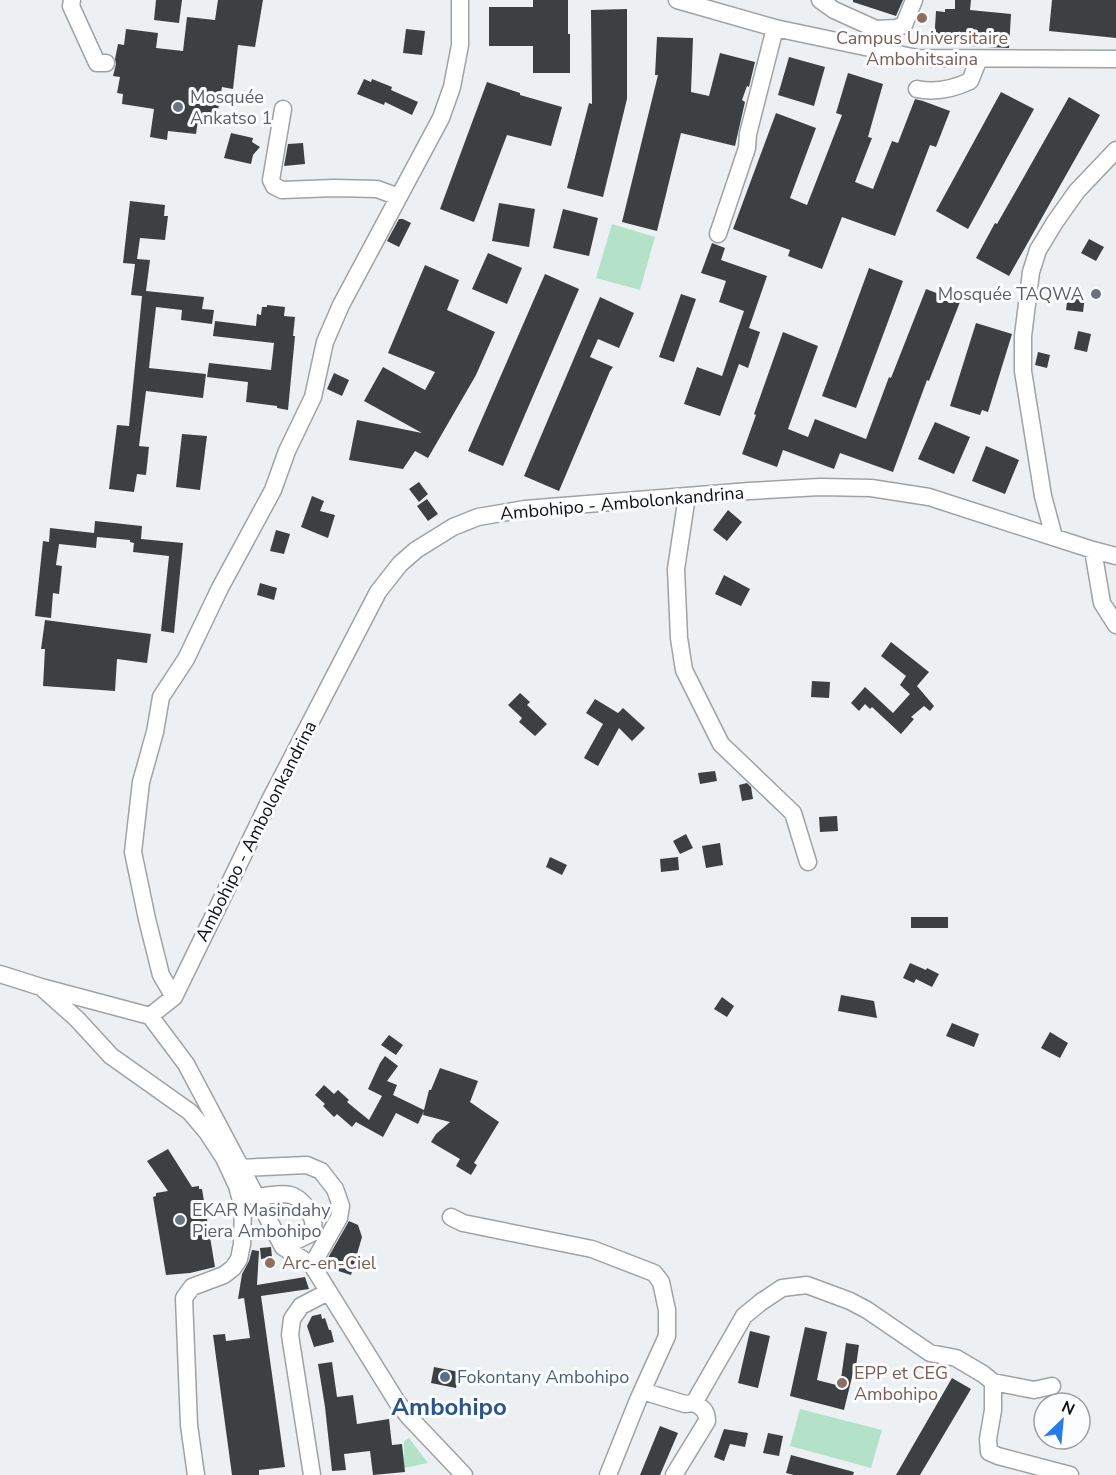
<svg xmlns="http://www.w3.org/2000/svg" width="1116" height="1475" font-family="'Nunito Sans',sans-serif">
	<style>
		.green { fill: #b4e2c9 }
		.building { fill: #3d4042 }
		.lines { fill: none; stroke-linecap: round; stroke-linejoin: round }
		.minor-casing { stroke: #9fa2a5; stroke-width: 19 }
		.minor { stroke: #fff; stroke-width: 16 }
		.education-dot { fill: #8d6e63; stroke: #fbfdff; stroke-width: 2 }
		.worship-dot { fill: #6b7280; stroke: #fbfdff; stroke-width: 2 }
		.service-dot { fill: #5c6f8a; stroke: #fbfdff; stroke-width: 2 }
		.labels { text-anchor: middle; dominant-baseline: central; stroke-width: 6; stroke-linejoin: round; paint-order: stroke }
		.education-label { font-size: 18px; fill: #785e54; stroke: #fbfdff; text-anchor: start }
		.worship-label { font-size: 18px; fill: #5b616d; stroke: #fbfdff; text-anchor: start }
		.street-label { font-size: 18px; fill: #0e0f11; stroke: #fbfdff }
		.service-label { font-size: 18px; fill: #4e5e75; stroke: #fbfdff; text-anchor: start }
		.district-label { font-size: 24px; font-weight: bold; fill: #2c548a; stroke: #fbfdff }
	</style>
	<rect width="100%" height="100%" fill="#ecf0f3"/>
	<path class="green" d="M612,224L655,237L640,290L596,278Z
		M800,1409L882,1430L871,1468L790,1446Z
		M409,1438L428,1463L404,1468V1441Z"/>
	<path class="building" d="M156,0H182L179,23L154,20Z
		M218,0H263L255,47L238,45L233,89L222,87L216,122L198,120L196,134L168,131L167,140L150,137L154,109L122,104L123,94L117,93L120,77L113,76L116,64L115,59L118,44L124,45L126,29L158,33L156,48L183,51L187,17L215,20Z
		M533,0H568V34H570V73H533V46H489V7H533Z
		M853,0H903L896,16L853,2Z
		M955,0H971L970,10L1011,14L1009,48L944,45V43H934L936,11L945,12V9H955Z
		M1052,0H1116V38L1049,31Z
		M627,9V99L603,197L567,188L589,103L592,104L591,10Z
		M406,29L425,31L422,55L403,53Z
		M657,37L693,38L691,92L709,96L720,53L755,62L749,87L747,86L742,100L745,102L735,146L681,133L657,231L622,222L658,75H655Z
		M789,57L825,67L814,106L778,95Z
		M848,73L883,84L868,137L872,138L855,182L873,189L892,141L898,143L915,99L923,101L950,111L936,147L930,145L895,236L842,217L822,269L788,256L790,250L733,229L776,113L816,128L790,198L807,205L842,115L836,113Z
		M364,79L371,82L372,79L392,87L391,90L418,102L412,115L385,102L384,105L357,94Z
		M487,82L520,93V95L562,107L551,146L507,135L474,222L440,209Z
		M1001,92L1034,109L968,229L936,211Z
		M1069,97L1100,115L1009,276L976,258L995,223L997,224L1021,182Z
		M231,133L253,138L252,142L260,147L253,155L251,164L224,158Z
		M303,143L305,164L284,166L288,144Z
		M130,201L165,205L164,216H168L165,240L140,238L137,259L150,260L146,291L204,297L202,309L214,310L212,324L181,320L182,310L156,307L149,368L206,374L203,398L146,391L139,446L149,447L146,475L137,474L134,492L109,489L117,425L129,426L142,296L131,295L135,264L123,263Z
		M499,203L535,209L529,247L492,241Z
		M563,209L598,218L589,256L553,248Z
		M399,219H403L411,223L399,247L387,241Z
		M1089,239L1104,247L1096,261L1081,253Z
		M712,243L725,248L721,260L767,276L749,328L760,332L748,368L739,364L720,416L684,404L697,367L722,376L744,311L719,302L726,281L701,273Z
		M488,253L522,268L507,304L472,289Z
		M425,265L459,280L447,310L495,332L476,375L428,458L415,451L403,469L349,460L357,420L422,433L364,401L383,367L425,390L435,372L388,353Z
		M869,268L903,281L856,408L822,396Z
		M545,274L579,289L503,466L468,451Z
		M926,289L960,302L929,381L927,380L893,472L840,453L834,469L783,450L777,467L742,454L756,415L754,414L783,332L818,346L788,429L808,437L815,419L866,439L889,377L891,378Z
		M681,294L696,299L674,362L659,357Z
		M1068,294L1085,296L1083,312L1066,310Z
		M600,297L634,313L619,348L598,339L590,357L613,367L610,371L559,491L524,476Z
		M267,305L285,307L284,316L295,317L293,336H295L288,410L277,408V406L246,402L248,382L207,377L209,363L271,370L274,343L213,336L215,321L256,326L257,314L261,315L262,307H267Z
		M976,323L1012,334L988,412L982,410L980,415L950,406Z
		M1078,331L1091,334L1087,352L1074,349Z
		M1038,352L1050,355L1047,368L1035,365Z
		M334,373L349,380L342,396L327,389Z
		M935,422L970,437L954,474L918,459Z
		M182,434L207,436L200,490L176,487Z
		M986,446L1019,460L1005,494L972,481Z
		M419,482L428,494L419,502L409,489Z
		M312,496L324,501L320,511L335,515L328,538L301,527Z
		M427,499L438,514L428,521L417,506Z
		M728,510L742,522L727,541L713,530Z
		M95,521L142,526L141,539L183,543L174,633L161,631L169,556L133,552L134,543L130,542V540L97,537L96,548L59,544L56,565L62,566L59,594L53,593L51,618L35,616L43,541L49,542L50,528L94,533Z
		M276,530L290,534L284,554L270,551Z
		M724,575L750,589L741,606L715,594Z
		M260,583L277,588L274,600L257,595Z
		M45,620L151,634L147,663L117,659L115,691L43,686L45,649H41Z
		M891,642L929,672L917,686L934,706L930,711L924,706L911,717L914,719L901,734L872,707L870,709L865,704L859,711L851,703L865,687L893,713L910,694L900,685L906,676L881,656Z
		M812,681L830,682L829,698L811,697Z
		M520,693L530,702L527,705L547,724L535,736L519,722L522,718L508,705Z
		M595,699L618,713L623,708L645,728L632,741L619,728L598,766L584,758L603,724L586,713Z
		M715,771L717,781L700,784L698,773Z
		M747,783L751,787L753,799L742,801L739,785Z
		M837,816L838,831L820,832L819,817Z
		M686,834L693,848L680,854L673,841Z
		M720,843L723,865L706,868L702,846Z
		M550,857L567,865L562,875L546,867Z
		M678,857L679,870L661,872L660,859Z
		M911,917H948V928H911Z
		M910,963L926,970L927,968L939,974L932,987L916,979L914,983L903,978Z
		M841,995L874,1001L877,1018L838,1011Z
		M722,997L734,1006L727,1017L714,1009Z
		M952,1023L979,1034L974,1047L946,1036Z
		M1050,1032L1068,1043L1060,1058L1041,1048Z
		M389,1035L403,1045L396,1055L381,1045Z
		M385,1056L398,1066L387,1081L397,1085L393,1095L424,1110L429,1090H431L440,1068L478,1081L470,1102L499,1122L474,1163L477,1165L471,1175L456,1166L460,1159L431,1142L436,1134L450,1122L423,1115L424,1111L418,1124L396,1113L383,1137L356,1122L352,1127L337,1114L334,1117L323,1106L325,1104L315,1095L324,1085L334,1094L338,1090L349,1100L347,1102L369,1120L382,1096L368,1089L380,1063Z
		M168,1149L192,1187L199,1186V1189H202L215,1267L190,1273L166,1275L153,1197L156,1196V1193L168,1191L147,1161Z
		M349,1221L358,1225L362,1237L351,1275L329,1268L325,1263Z
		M271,1247L272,1257L261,1259L260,1248Z
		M252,1250L259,1251L257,1285L305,1277L309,1289L261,1296L285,1467L259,1470V1475H232L213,1335L225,1334L226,1341L250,1338L244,1298L238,1299L242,1274L249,1261Z
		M321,1314L322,1319L325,1318L329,1330H331L334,1342L314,1347L307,1326L312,1316Z
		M805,1327L827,1332L817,1380L840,1386L846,1343L859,1345L855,1373H853L844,1410L790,1396Z
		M750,1331L770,1336L758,1388L738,1383Z
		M332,1362L337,1397L353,1395L357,1424L389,1419L392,1445L402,1444L405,1472L373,1475L370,1451L344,1454L346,1470L332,1471L325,1407L318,1364Z
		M434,1367L459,1372L456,1388L431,1383Z
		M469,1372L483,1375L481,1386L467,1383Z
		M952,1378L971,1389L920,1475H896Z
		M660,1426L678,1433L660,1475H640Z
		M724,1429L748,1433L745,1447L730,1444L724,1461L714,1457Z
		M768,1433L783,1436L779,1456L763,1453Z
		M791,1455L854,1472L853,1475H794L786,1473Z"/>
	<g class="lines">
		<defs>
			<path id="minor" d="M72,0L71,6L97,63H106
				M677,0L775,28L917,58L1116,59
				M820,0L834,10L876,29
				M874,49L876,29L896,28L904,25L914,0
				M917,89C936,93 953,89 970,81L979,59
				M283,109L271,180L274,186L282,190L334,188L377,189L399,197
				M718,234L747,148L748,134L775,28
				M687,496L676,569L679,638L684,670L721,744L793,813L808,862
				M1054,537L1043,496L1023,371V336L1031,272L1038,250L1055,222L1077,191L1116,150
				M1093,550L1102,603L1116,625
				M0,974L41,987L150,1016
				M41,987L77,1019L111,1056L190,1112L207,1132L224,1158L237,1186L243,1208L242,1244L239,1259L233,1268L224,1275L192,1287L184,1298L189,1425L196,1475
				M174,997L161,975L147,919L133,852L141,782L155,732L161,697L186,659L220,588L273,490L287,451L313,397L325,342L341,305L441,118L452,87L460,45V0
				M150,1016L174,997L270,800L378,592L400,564L416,550L453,527L478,517L525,509L749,491L820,487L871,488L929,497L1093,550L1116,556
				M150,1016L186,1064L283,1247L312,1265L397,1402L409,1417L464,1475
				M240,1168L307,1165L321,1171L335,1189L341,1206L339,1218L312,1265
				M255,1197C279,1195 294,1187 308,1210C313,1218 315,1223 312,1233L283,1247
				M451,1217L463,1223L592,1249L654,1273L661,1282L667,1310V1336L638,1400L608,1475
				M993,1382L1034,1390L1052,1386
				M642,1391L685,1404L694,1403L744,1316L761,1302L782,1288L807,1285L850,1301L867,1310L930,1353L956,1358L983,1374L993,1382V1410L988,1439L989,1452L998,1456L1070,1475
				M312,1475L290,1335L292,1319L301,1306L328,1292
				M674,1475L707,1421C707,1411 703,1408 694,1403"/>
		</defs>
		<use href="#minor" class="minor-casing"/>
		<use href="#minor" class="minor"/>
	</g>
	<g class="education-dot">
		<circle cx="922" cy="18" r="6"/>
		<circle cx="270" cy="1263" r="6"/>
		<circle cx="842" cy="1383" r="6"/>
	</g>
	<g class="worship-dot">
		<circle cx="178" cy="107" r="6"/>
		<circle cx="1096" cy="294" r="6"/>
		<circle cx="180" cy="1220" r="6"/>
	</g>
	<circle class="service-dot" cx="445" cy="1377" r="6"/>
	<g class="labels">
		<g class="education-label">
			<text x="922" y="38" text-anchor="middle">Campus Universitaire<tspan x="922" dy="21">Ambohitsaina</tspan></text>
			<text x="282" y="1263">Arc-en-Ciel</text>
			<text x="854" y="1373">EPP et CEG<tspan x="854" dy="21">Ambohipo</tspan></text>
		</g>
		<g class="worship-label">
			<text x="190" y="97">Mosquée<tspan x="190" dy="21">Ankatso 1</tspan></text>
			<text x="1084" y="294" text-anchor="end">Mosquée TAQWA</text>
			<text x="192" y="1210">EKAR Masindahy<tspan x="192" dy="21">Piera Ambohipo</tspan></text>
		</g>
		<g class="street-label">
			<text transform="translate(622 503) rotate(-5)">Ambohipo - Ambolonkandrina</text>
			<text transform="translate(256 831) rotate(-63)">Ambohipo - Ambolonkandrina</text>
		</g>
		<g class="service-label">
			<text x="457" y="1377">Fokontany Ambohipo</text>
		</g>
		<g class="district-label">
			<text x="449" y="1407">Ambohipo</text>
		</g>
	</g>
	<g transform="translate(1062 1421) rotate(26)"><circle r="28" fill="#fbfdff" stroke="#9c9ea0" stroke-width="1.5"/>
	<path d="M0-4.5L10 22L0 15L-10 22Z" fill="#277de7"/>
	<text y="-9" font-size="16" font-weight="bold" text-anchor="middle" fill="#0e0f11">N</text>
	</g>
</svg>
